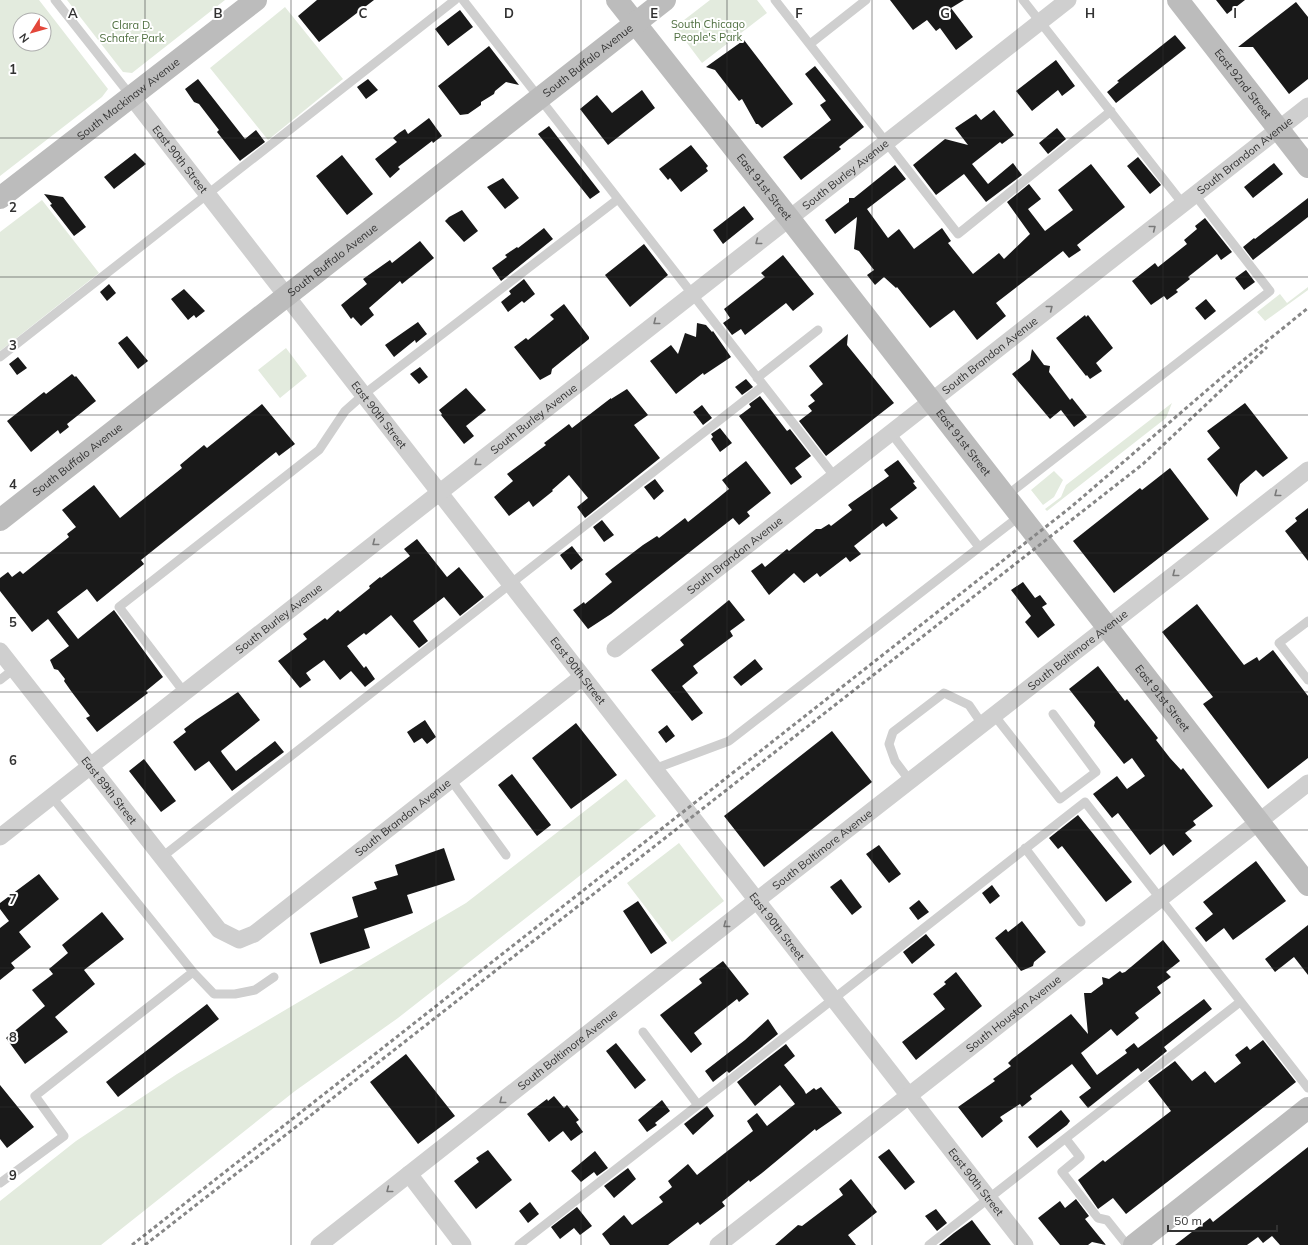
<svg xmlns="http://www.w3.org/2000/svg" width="1308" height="1245" font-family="Mulish,sans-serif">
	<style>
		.green { fill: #e3ebde; fill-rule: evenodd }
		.building { fill: #191919 }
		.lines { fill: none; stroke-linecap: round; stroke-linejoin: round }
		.lane { stroke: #cfcfcf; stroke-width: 9 }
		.street { stroke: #cfcfcf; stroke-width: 17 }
		.secondary { stroke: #bcbcbc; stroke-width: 22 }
		.rail { stroke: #878787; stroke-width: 3; stroke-dasharray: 4 3; stroke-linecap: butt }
		.oneway { stroke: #797979 }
		.grid { fill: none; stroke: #323232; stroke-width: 1; stroke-opacity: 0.55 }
		.labels { text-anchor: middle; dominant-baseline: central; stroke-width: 4; stroke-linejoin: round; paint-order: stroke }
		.park-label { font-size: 11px; fill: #4e6e3f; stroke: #fff }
		.street-label { font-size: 11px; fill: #323232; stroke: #fff }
		.grid-label { font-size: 13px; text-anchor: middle; font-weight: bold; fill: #323232; stroke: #fff; stroke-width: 4; stroke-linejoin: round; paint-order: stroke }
	</style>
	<rect width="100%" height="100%" fill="#fff"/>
	<path class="green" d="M0,0H39L108,89L102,97L0,176ZM20,20H44V44H20Z
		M67,0H225L132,73L123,72Z
		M710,0H757L767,13L702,63L675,27Z
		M285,7L343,79L268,140L210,68Z
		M42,200L99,273L0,351V232Z
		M1308,287V290L1265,321L1257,312L1280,294L1287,303Z
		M286,348L307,376L280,398L258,370Z
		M1172,403L1166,418L1047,511L1045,509L1061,497L1066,485Z
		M1054,471L1063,480L1054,497L1043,505L1031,490Z
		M626,779L656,816L398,1018L295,1091L101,1245H0V1201L76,1141L177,1074L466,903Z
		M679,843L724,901L672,942L627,883Z"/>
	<path class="building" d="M317,0H374L319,42L298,16Z
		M890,0H964L951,8L973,37L956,50L940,28L936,31L927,20L913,30Z
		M1216,0H1245L1227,14Z
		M1296,2L1308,17V79L1289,94L1253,47H1238Z
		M460,10L473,27L448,46L435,29Z
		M1175,35L1186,48L1116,103L1107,92L1119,82L1117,81Z
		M744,40L793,104L762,128L758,124H756L742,99L739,101L715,70L706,67Z
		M489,46L519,85L506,82L495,91L494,94L481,102V105L468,114L460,115L438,86Z
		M1056,60L1075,86L1062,96L1058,90L1032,111L1016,91Z
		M815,66L864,127L839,147L841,149L801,180L783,157L831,120L820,105L826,101L805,74Z
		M198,79L245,139L256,130L265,142L241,160L240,161L217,132L219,130L199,104L194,102L185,89Z
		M368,79L378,90L366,99L357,87Z
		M642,90L655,108L608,145L580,109L597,95L612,113Z
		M994,110L1014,135L1002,144L1000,142L972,164L988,184L1013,163L1022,175L986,202L964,174L936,195L913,165L945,139L968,145L955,128L976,114L981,120Z
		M429,118L442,136L433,143L432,141L398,167L400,169L390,178L375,159L397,142L393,138L399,133L405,129L408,134Z
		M549,126L600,192L590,199L538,134Z
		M1057,128L1066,139L1048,154L1039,143Z
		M691,145L708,166L706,168L708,171L681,192L670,178L668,180L659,169Z
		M135,153L146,164L114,189L104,177Z
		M342,155L373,194L347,215L316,176Z
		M1138,157L1161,185L1150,194L1127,166Z
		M1274,163L1283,174L1253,198L1244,187Z
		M1091,164L1125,207L1077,245L1081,250L1069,258L1063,251L996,303L1006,316L977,340L954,310L930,328L897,287L896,288L884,277L875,285L867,275L874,270L859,251L854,249L857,217L835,234L825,220L849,202V198H854L895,165L906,179L867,209L888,238L899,229L914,249L942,228L951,241L948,243L973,274L999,253L1004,259L1030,234L1007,202L1029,184L1041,199L1028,209L1045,231L1073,210L1058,190Z
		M503,178L519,198L505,209L487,187Z
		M44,194L63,197L86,227L74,236L50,205L52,204Z
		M1308,198V217L1253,260L1243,247L1254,238L1255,239Z
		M744,206L754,219L723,244L713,230Z
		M462,210L478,231L464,242L445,221L449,217Z
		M1205,218L1232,252L1221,260L1217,254L1188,277L1190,279L1176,290L1178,292L1167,300L1164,296L1151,305L1132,281L1155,263L1158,267L1187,244L1184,240L1197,229L1195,226Z
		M544,228L553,239L501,281L492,268L507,257L505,255L517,247L518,248Z
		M420,241L434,258L402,284L400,281L369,308L374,315L361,326L353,317L351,319L341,305L367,284L363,279L390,260L392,263Z
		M644,244L668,275L630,307L605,275Z
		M783,255L814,294L793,311L786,303L745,335L741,329L732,335L723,323L730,318L724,309L765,277L761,273Z
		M1246,270L1255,282L1244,290L1235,278Z
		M524,279L535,294L524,303L522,301L508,312L501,302L511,294L509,291Z
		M109,284L116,293L107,301L100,292Z
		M184,289L205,311L196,318L194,315L188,320L171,299Z
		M1206,299L1216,311L1205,320L1195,308Z
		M564,304L589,337V339L552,369L551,374L540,380L514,347L526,338L528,340L554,319L550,315Z
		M1085,315L1086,317L1088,315L1113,348L1096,363L1102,371L1090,379L1087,375L1086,376L1056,338Z
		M418,322L427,334L416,343L415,340L394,357L385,345Z
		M697,323L706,325L712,332L713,331L731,357L704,375L703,373L676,394L650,361L671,345L678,354L685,333L696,337Z
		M848,334L847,345L894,403L826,456L799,421L812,411L808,406L815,401L810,395L823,384L809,366Z
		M127,336L148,361L138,369L118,343Z
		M1032,349L1044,365L1050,366L1049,372L1070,400L1072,398L1087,417L1074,427L1061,410L1050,419L1012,374L1030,360Z
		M18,357L27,368L17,375L9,364Z
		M420,367L428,377L419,384L410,374Z
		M72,374L75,377L76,376L96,401L67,424L69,427L60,434L58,430L31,452L7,421L44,392L46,394Z
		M746,379L753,387L742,395L735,387Z
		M466,388L486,410L466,426L474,436L464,444L441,415L442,414L439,410Z
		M627,389L648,415L634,425L660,458L585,518L577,507L588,498L569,475L552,490L553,491L533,507L529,501L509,516L494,497L513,481L507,474L546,445L544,443L569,424L572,428L611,398V399Z
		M760,396L787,431L790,429L811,456L795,468L802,477L791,485L739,416L751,407L749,404Z
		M1245,403L1288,458L1263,477L1256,470L1240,484L1237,497L1207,459L1220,448L1207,431Z
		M262,404L295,444L279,456L276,452L141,560L144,564L97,602L87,589L57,612L78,639L114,610L163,677L146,691L148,693L97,732L86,718L90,716L71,691L64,681L65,679L58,670L54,669L50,660L69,646L48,619L32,632L0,591V578L8,572L12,577L20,571L23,574L69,537L67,534L76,527L62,510L94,485L120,518L182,468L180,465L204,445L207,448Z
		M702,405L712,418L703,425L693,412Z
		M720,428L732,443L720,452L711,439L713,437L711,434Z
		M898,460L915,482L913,483L917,488L890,509L898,518L886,527L883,523L854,546L861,554L850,562L846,557L820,577L817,573L804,583L794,573L769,595L751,571L762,563L765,567L787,549L789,551L816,529H821L829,524L831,526L852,510L848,505L889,476L884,470Z
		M746,461L771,493L747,512L750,516L739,525L733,518L611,614L588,629L573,610L584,602L585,604L612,582L605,574L643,545L657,536L659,538L685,518L688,522L718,498L729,489L722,480Z
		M1170,468L1209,519L1114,593L1073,541L1140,488L1142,490Z
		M655,479L664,491L654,500L644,487Z
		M1308,508V561L1285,531L1297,521L1295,518Z
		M602,520L614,535L604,542L593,527Z
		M417,539L447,577L459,567L484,597L460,616L444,597L413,621L428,641L419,648L391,615L366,635L364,633L347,646L364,668L366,666L375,679L365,687L351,671L340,680L324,660L306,673L311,680L300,688L278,661L307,639L303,634L325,618L327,620L338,610L340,612L370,588L369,586L380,577L381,578L410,556L404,549Z
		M572,546L583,560L571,570L560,555Z
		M1023,582L1035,598L1040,595L1047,604L1042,607L1055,625L1038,638L1025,622L1031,616L1011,590Z
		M729,600L745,620L730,631L733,636L693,666L698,673L682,686L703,713L692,721L651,670L684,645L680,640Z
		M1197,604L1244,665L1257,657L1259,661L1273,650L1308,696V758L1268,789L1203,704L1213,697L1162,632Z
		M755,659L763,669L741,686L733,677Z
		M1098,666L1125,701L1127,699L1158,738L1156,740L1170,758L1181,770L1183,768L1213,806L1193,821L1196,825L1185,833L1192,841L1173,856L1164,844L1150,855L1118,813L1112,818L1093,794L1117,776L1127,789L1145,776L1132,758L1124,764L1094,726L1095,722L1069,689Z
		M238,692L260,720L221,751L222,753L236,771L275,741L284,752L232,791L209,761L195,771L173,742L186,732L184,729L196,720Z
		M425,720L436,737L427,744L422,738L414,743L407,732Z
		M576,723L617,775L571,809L532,758Z
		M667,725L675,736L666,743L658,732Z
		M832,731L872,782L764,867L724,816Z
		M144,759L176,801L161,812L129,771Z
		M512,774L551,825L537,836L498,785Z
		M1078,815L1132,882L1106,902L1062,846L1058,849L1049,838Z
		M879,845L901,874L889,883L866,854Z
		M444,848L455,880L407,895L413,913L364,929L370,948L320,964L310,933L358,917L352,897L377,889L374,882L398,875L395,865Z
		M1256,861L1286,901L1233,940L1224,928L1206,942L1195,928L1213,914L1203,902Z
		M39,874L59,899L19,932L31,947L11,963L15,968L0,980V928L9,921L0,909V903Z
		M841,879L862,907L852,915L830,887Z
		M992,885L1000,896L990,904L982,893Z
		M919,900L929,912L918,920L909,908Z
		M638,901L667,943L651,954L623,911Z
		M102,912L124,939L84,970L95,984L55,1017L68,1032L25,1064L6,1038L45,1006L32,990L53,974L49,969L68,953L62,945Z
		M1022,921L1046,952L1034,962L1033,966L1021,971L995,938L1006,929L1008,932Z
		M1308,925V975L1294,957L1275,972L1265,959Z
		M926,934L935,945L912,964L903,952Z
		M1163,940L1180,961L1166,972L1171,977L1157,987L1161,993L1135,1013L1139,1018L1117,1036L1111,1029L1081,1053L1097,1075L1127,1053L1125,1050L1134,1043L1138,1048L1204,999L1212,1009L1164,1047L1167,1051L1141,1072L1138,1068L1088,1108L1079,1097L1091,1088L1072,1064L1030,1096L1032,1099L1022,1107L1020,1104L1000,1117L1003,1121L982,1138L958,1107L995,1081L993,1079L1011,1066L1008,1063L1012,1059L1071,1014L1088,1034L1084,993H1091L1103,984L1102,977L1109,979L1120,971L1122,973L1125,972Z
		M723,961L749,994L739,1002L737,999L694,1033L702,1044L691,1053L660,1015L702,983L699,979Z
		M956,972L982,1006L916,1060L902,1042L945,1009L933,994L946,984L944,982Z
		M207,1004L219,1019L118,1097L106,1082Z
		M768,1019L778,1034L729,1073L727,1071L713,1082L705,1071L745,1040Z
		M1263,1040L1296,1082L1126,1214L1113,1198L1098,1209L1078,1180L1103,1160L1105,1162L1171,1111L1148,1081L1175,1061L1192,1081L1205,1071L1215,1083L1241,1063L1235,1055L1247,1046L1250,1050Z
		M616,1043L646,1080L635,1089L606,1051Z
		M786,1044L795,1056L784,1065L804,1090L806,1094L814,1088L816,1090L821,1087L842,1113L816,1131L815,1129L762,1173L750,1182L749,1180L722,1202L725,1206L700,1225L698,1222L668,1245H610L602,1234L624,1215L632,1225L663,1202L659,1197L672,1187L668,1181L688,1164L697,1175L753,1131L747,1121L757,1113L767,1126L795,1104L780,1085L755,1106L737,1082Z
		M406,1054L455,1116L418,1144L370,1082Z
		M0,1085L34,1127L7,1148L0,1139Z
		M554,1096L564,1108L567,1105L579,1120L576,1122L583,1132L571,1141L563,1131L549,1142L527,1114L547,1099L548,1101Z
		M662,1100L670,1111L655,1123L657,1125L647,1132L638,1120Z
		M707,1106L714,1116L693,1135L684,1124Z
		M1061,1110L1070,1121L1067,1125L1037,1148L1028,1137Z
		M1308,1147V1245H1280L1272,1236L1263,1243L1258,1237L1247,1245H1175L1210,1218L1213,1222Z
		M889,1149L915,1182L905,1190L878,1157Z
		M488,1150L512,1180L476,1209L454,1181L479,1162L476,1158Z
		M595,1151L608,1168L597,1176L594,1172L581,1182L571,1171Z
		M628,1168L636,1179L614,1198L604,1186Z
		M851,1179L877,1212L848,1235L856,1245H775L798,1225L802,1226L843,1195L839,1189Z
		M1076,1199L1089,1216L1085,1219L1106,1245L1092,1242L1088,1245H1060L1038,1218L1060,1201L1065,1208Z
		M530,1202L539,1214L528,1223L519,1211Z
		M577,1207L592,1226L580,1235L574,1228L560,1239L551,1227Z
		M936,1209L947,1223L937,1231L925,1216Z
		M972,1220L991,1245H939L954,1233Z"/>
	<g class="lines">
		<path class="lane" d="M55,0L131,96
			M463,0L835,477
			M775,0L958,234L1111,111
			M1023,0L1183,204
			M810,44L866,0
			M0,357L455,0
			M757,378L818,330
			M891,433L979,547
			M1006,496L1270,291L1195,195
			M1308,621L1279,643L1308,680
			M0,680L14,669
			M184,692L119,607L319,450L345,411L363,395L618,199
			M994,715L1060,799L1096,772L1053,714
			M654,769L729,741L1021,515
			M451,780L506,855
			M910,781L895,761L889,744L893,732L944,693L969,705L982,724
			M52,797L193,972L214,994H235L255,990L274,977
			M1025,848L1081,922
			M162,857L763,386
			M643,1032L698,1105
			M1066,1139L1080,1157L1062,1172L1098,1218L1107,1220L1127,1245
			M0,1183L64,1136L35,1096L193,972
			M519,1245L1085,802L1308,1088
			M929,1245L1240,1002"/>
		<g class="street">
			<path id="s1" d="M131,96L1025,1245"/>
			<path id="s2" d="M615,649L1308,106"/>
			<path id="s3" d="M0,651L219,930L239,940L254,934L582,677"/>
			<path id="s4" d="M0,837L1068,0"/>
			<path d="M409,1174L463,1245"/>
			<path id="s5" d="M319,1245L756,901L1308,470"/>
			<path id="s6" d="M718,1245L1308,783"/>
		</g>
		<g class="secondary">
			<path id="s7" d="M617,0L789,218L1308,885"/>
			<path id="s8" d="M1178,0L1308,167"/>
			<path id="s9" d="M0,198L256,0"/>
			<path id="s10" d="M0,520L665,0"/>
			<path d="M1134,1245L1308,1108"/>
		</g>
		<path class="rail" d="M132,1245L1071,507L1220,379L1308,308
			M145,1245L1143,464L1267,347"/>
	</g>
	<defs><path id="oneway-chevron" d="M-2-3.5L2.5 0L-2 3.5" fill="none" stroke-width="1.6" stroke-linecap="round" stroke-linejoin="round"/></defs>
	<g class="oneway">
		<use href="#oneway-chevron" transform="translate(1153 228) rotate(-38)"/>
		<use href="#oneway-chevron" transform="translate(758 242) rotate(142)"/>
		<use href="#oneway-chevron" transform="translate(1050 308) rotate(-38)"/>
		<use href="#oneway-chevron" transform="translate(656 322) rotate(142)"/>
		<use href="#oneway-chevron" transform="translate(477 463) rotate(142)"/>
		<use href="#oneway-chevron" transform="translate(1277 494) rotate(142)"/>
		<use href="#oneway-chevron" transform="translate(375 543) rotate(142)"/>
		<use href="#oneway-chevron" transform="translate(1175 574) rotate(142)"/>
		<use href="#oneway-chevron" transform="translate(726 925) rotate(142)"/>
		<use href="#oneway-chevron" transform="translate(502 1101) rotate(142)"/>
		<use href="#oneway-chevron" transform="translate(389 1190) rotate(142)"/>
	</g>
	<path class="grid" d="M145,0V1245M291,0V1245M436,0V1245M581,0V1245M727,0V1245M872,0V1245M1017,0V1245M1163,0V1245M0,138H1308M0,277H1308M0,415H1308M0,553H1308M0,692H1308M0,830H1308M0,968H1308M0,1107H1308"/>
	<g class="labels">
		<g class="park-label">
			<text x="708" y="24">South Chicago<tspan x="708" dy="13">People's Park</tspan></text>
			<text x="132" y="25">Clara D.<tspan x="132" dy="13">Schafer Park</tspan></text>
		</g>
		<g class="street-label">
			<text stroke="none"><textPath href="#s10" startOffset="746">South Buffalo Avenue</textPath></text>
			<text stroke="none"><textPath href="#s8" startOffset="106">East 92nd Street</textPath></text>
			<text stroke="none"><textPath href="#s9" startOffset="162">South Mackinaw Avenue</textPath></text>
			<text stroke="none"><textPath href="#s2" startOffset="800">South Brandon Avenue</textPath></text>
			<text stroke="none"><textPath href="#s1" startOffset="80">East 90th Street</textPath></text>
			<text stroke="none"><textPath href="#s4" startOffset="1074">South Burley Avenue</textPath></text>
			<text stroke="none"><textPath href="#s7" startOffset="238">East 91st Street</textPath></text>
			<text stroke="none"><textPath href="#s10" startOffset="422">South Buffalo Avenue</textPath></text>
			<text stroke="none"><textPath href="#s2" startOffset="476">South Brandon Avenue</textPath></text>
			<text stroke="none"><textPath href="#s1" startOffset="404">East 90th Street</textPath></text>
			<text stroke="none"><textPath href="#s4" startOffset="678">South Burley Avenue</textPath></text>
			<text stroke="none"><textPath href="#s7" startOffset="562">East 91st Street</textPath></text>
			<text stroke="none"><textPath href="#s10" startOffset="98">South Buffalo Avenue</textPath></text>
			<text stroke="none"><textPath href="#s2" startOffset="152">South Brandon Avenue</textPath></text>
			<text stroke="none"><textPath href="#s4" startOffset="354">South Burley Avenue</textPath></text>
			<text stroke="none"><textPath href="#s5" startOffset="964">South Baltimore Avenue</textPath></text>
			<text stroke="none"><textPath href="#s1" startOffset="728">East 90th Street</textPath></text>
			<text stroke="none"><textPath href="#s7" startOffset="886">East 91st Street</textPath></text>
			<text stroke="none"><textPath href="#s3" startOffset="177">East 89th Street</textPath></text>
			<text stroke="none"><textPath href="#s3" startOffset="582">South Brandon Avenue</textPath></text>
			<text stroke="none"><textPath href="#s5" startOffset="640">South Baltimore Avenue</textPath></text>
			<text stroke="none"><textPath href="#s1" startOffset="1052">East 90th Street</textPath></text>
			<text stroke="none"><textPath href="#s6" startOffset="375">South Houston Avenue</textPath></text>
			<text stroke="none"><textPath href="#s5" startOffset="316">South Baltimore Avenue</textPath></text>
			<text stroke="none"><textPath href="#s1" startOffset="1376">East 90th Street</textPath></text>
		</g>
	</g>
	<g class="grid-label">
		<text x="73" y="18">A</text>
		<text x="218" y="18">B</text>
		<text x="363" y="18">C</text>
		<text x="509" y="18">D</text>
		<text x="654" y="18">E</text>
		<text x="799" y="18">F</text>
		<text x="945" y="18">G</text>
		<text x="1090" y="18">H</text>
		<text x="1235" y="18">I</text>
		<text x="13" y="74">1</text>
		<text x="13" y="212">2</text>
		<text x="13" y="350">3</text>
		<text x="13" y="489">4</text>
		<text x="13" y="627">5</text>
		<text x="13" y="765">6</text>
		<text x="13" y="904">7</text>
		<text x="13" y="1042">8</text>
		<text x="13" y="1180">9</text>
	</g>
	<g transform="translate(32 32) rotate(233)"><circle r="19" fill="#ffffff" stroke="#adadad"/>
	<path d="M0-3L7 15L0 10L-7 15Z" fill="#e3473a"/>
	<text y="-6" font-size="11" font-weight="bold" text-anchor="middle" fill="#323232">N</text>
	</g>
	<path d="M1168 1225v6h109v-6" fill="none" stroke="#323232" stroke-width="2"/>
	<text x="1174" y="1225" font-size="12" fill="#323232" stroke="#ffffff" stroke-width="3" paint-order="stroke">50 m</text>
</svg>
